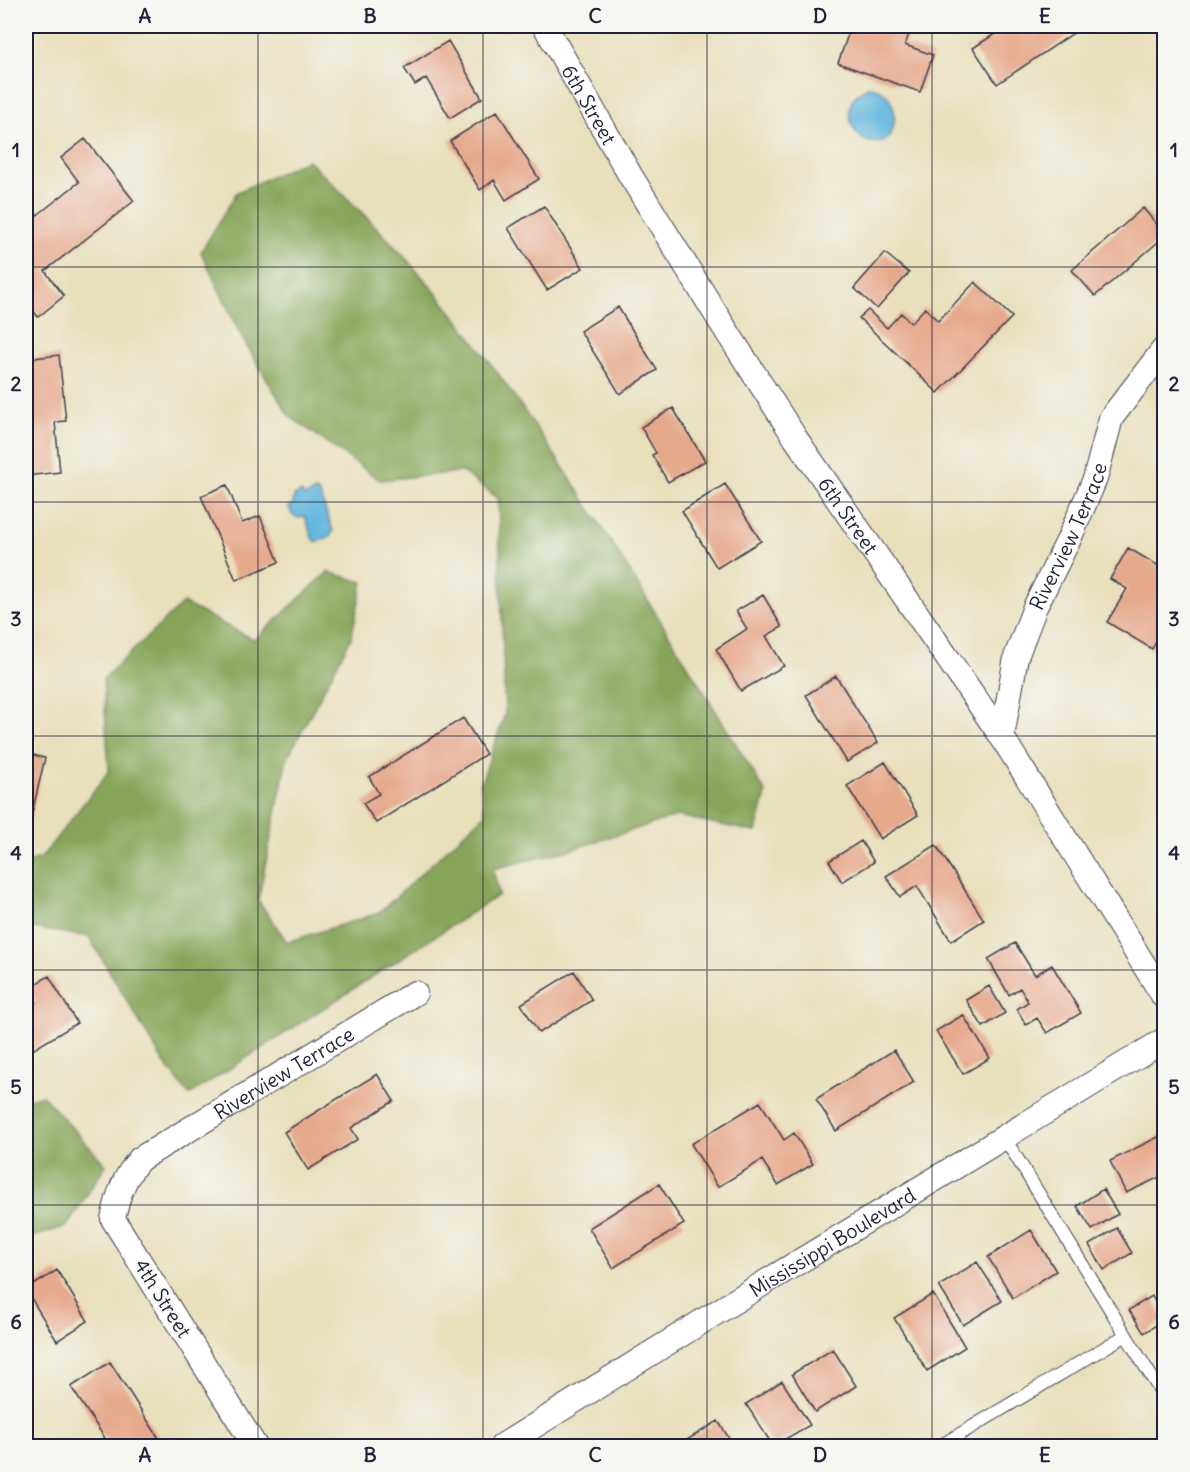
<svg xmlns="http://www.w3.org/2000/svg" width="1190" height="1472" font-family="Delius,sans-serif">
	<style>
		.forest { fill: #86a558; stroke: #54644a; stroke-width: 1.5 }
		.water { fill: #60b6dd; stroke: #416c8c; stroke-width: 1.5 }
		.building { fill: #e6a98c }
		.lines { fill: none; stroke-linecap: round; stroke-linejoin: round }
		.lane-casing { stroke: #403e4e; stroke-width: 14 }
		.street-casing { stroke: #403e4e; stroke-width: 26 }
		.lane { stroke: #fff; stroke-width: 12 }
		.street { stroke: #fff; stroke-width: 24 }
		.grid { fill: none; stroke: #22223b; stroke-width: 1.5; stroke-opacity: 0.55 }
		.labels { text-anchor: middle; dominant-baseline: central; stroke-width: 4.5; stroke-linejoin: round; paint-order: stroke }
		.street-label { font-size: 20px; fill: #22223b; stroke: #f6f6f2 }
		.neatline { fill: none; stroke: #22223b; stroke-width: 2 }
		.grid-label { font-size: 20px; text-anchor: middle; font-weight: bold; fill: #22223b }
	</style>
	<rect width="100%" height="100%" fill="#f6f6f2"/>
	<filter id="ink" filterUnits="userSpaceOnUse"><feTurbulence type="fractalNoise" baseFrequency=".0167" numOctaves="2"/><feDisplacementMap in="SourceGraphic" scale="12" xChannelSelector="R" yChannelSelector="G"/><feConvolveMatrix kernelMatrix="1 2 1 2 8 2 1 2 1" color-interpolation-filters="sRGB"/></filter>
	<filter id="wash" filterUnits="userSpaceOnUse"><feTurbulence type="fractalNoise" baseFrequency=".008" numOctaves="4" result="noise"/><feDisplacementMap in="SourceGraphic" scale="24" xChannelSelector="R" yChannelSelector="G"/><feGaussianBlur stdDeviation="1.35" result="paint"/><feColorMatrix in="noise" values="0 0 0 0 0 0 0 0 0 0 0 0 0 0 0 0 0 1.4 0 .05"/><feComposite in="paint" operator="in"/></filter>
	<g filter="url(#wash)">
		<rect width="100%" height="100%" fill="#e8dfbb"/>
		<path class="forest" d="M308,160C359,209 410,259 454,315C571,465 666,632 766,793L756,832L677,816L566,851L493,869L499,895L189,1095L163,1061L89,937L26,927V862L41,858L109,771L103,679L183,603L254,640L328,572L363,582L351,638L287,759L258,900L287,942L379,913L485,814L481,783L505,714L498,498L462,472L380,480L289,416L242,338L201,252L237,192Z
			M42,1095L106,1165L67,1226L26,1239V1100Z"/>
		<path class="water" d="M868,87C893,88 901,117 889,137C866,156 840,122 853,99C856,94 863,90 868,87Z
			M316,491L320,495L333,531L330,537L317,542L312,538L305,516L299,518L292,515L289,507L293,505L294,496L302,492L304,497Z"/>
		<g id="blocks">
			<path class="building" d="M851,26H912L905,45L933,55L920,92L838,63Z
				M1007,26H1084L997,84L973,48Z
				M448,41L482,98L450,118L426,78L415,85L404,68Z
				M497,111L539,179L506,200L494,180L480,190L450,141Z
				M85,139L134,201L45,271L64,296L38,317L26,301V224L79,182L61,158Z
				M544,206L583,268L547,290L508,228Z
				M1143,208L1164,233V237L1095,296L1072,270Z
				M885,253L909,273L877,309L854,288Z
				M975,282L1012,317L938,393L859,318L868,310L887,328L901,313L911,323L925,308L938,321Z
				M618,307L657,370L620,394L580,331Z
				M59,355L66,421L55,422L60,472L26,476V359Z
				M673,408L705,461L668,482L652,455L656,453L641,427Z
				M725,484L761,541L717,568L682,511Z
				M227,485L242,523L260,516L279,562L236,580L201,496Z
				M1128,548L1164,569V627L1152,649L1107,622L1127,589L1110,579Z
				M763,595L782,627L766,636L784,666L741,691L716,649L747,629L736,611Z
				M836,676L878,743L847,762L806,695Z
				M463,718L486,754L376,823L363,803L379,794L369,777Z
				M26,753L45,758L26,839Z
				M885,762L918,815L880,839L847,786Z
				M861,841L874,862L842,882L829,861Z
				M936,845L984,920L951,941L917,886L900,897L886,876Z
				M1015,943L1035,975L1052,965L1081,1013L1047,1033L1037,1018L1026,1025L1017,1009L1028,1002L1020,988L1009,995L988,959Z
				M574,971L592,1000L539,1033L521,1004Z
				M49,976L77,1023L26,1054V1008L36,1002L28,988Z
				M989,986L1005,1013L983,1027L966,1000Z
				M963,1015L990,1058L963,1074L936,1031Z
				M894,1050L914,1082L836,1131L816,1099Z
				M377,1074L394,1101L351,1128L358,1139L308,1170L284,1132Z
				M760,1102L784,1140L794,1133L813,1164L778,1185L762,1160L718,1187L691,1144Z
				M1164,1134V1175L1126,1193L1110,1161Z
				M659,1184L684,1224L613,1268L589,1228Z
				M1103,1189L1118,1214L1092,1230L1077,1206Z
				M1117,1228L1132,1253L1104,1270L1089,1245Z
				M1031,1230L1056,1271L1013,1298L988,1257Z
				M977,1262L1002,1301L963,1325L939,1286Z
				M57,1270L88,1321L57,1341L26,1290Z
				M933,1294L965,1347L927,1371L894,1318Z
				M1152,1296L1164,1320L1144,1333L1129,1310Z
				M833,1349L856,1386L815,1412L792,1374Z
				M110,1362L164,1446H110L71,1387Z
				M782,1381L810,1425L773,1446L746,1404Z
				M718,1421L734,1446H677Z"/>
		</g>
	</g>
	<g filter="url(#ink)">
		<use href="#blocks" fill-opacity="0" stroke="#403e4e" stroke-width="1.5"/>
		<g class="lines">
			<defs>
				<path id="lane" d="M1004,1137L1164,1397
					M940,1446L1126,1335"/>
				<g id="street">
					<path id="s1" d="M545,26L630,175L722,324L796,439L1002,737L1164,997"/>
					<path id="s2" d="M1002,737L1016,657L1035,607L1069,539L1095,479L1111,418L1164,349"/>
					<path id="s3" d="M255,1446L113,1219C118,1195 124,1177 140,1159L415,993"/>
					<path id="s4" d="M502,1446L759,1286L1164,1040"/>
				</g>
			</defs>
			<use href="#lane" class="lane-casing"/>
			<use href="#street" class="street-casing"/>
			<use href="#lane" class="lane"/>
			<use href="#street" class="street"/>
		</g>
	</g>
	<path class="grid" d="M258,26V1446M483,26V1446M707,26V1446M932,26V1446M26,267H1164M26,502H1164M26,736H1164M26,970H1164M26,1205H1164"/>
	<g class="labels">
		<g class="street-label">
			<text stroke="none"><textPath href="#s1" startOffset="90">6th Street</textPath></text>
			<text stroke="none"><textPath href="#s1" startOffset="576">6th Street</textPath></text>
			<text stroke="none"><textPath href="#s2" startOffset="213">Riverview Terrace</textPath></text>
			<text stroke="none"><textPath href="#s3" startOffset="502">Riverview Terrace</textPath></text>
			<text stroke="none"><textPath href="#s4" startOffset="388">Mississippi Boulevard</textPath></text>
			<text transform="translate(163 1298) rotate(58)">4th Street</text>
		</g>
	</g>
	<rect width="1190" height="1472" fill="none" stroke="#f6f6f2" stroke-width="66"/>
	<rect x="33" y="33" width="1124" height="1406" class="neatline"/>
	<g class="grid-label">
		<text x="145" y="23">A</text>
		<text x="370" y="23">B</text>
		<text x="595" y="23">C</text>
		<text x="820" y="23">D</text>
		<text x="1045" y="23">E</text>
		<text x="16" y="157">1</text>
		<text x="1174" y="157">1</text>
		<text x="16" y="391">2</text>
		<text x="1174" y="391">2</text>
		<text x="16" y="626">3</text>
		<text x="1174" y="626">3</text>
		<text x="16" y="860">4</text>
		<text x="1174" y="860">4</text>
		<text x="16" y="1094">5</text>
		<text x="1174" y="1094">5</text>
		<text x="16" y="1329">6</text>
		<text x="1174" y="1329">6</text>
		<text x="145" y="1462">A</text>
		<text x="370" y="1462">B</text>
		<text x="595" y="1462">C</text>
		<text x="820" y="1462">D</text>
		<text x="1045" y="1462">E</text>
	</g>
</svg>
